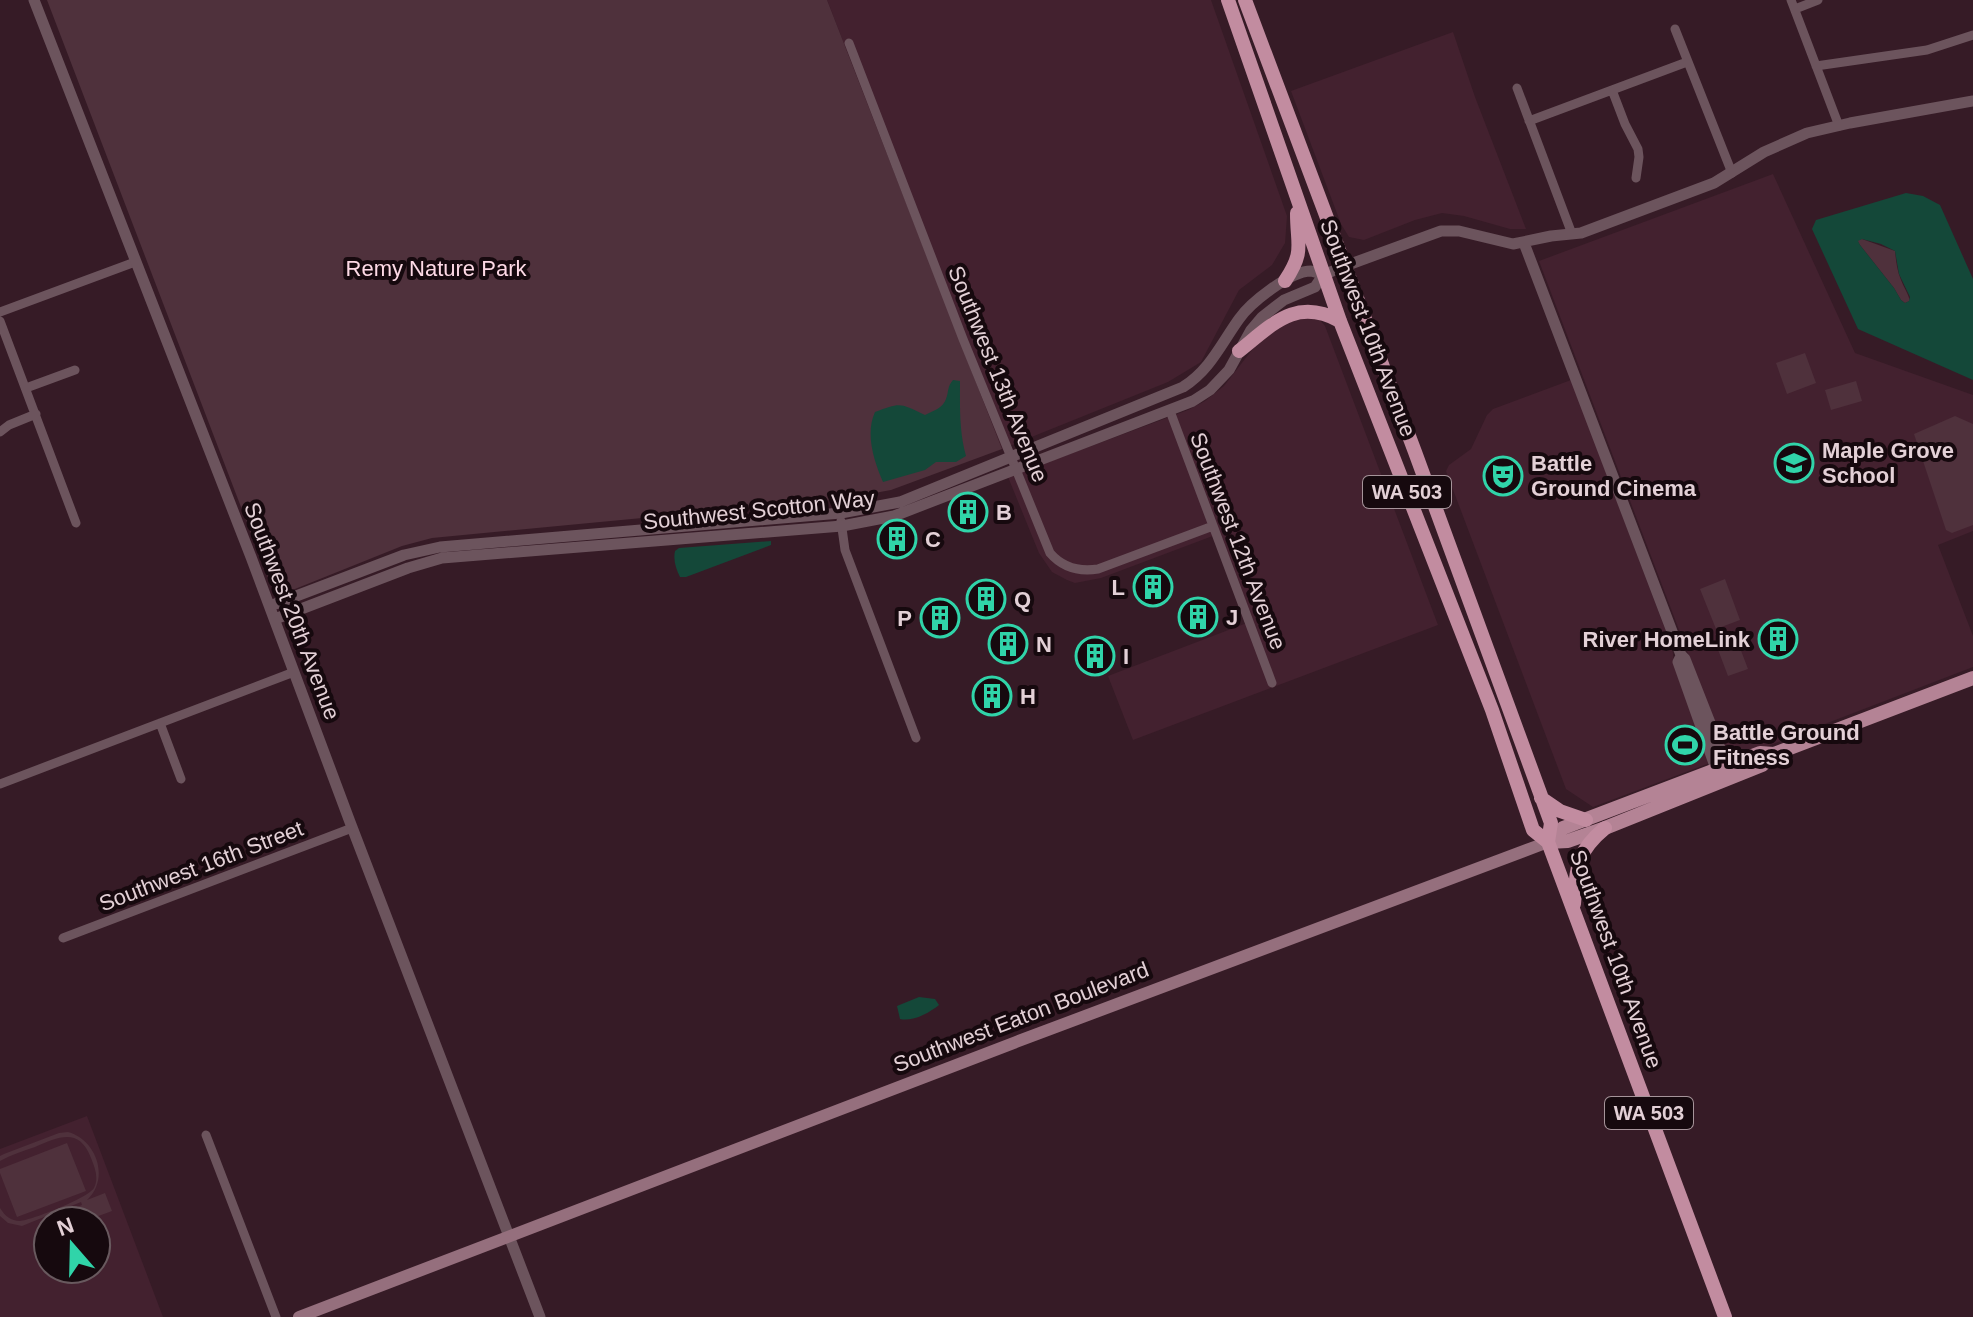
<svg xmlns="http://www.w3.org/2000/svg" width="1973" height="1317" font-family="Arial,sans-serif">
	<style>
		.built { fill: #43212f; fill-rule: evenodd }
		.green { fill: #4f313c }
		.water { fill: #144839; fill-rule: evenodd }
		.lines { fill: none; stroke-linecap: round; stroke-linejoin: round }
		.minor { stroke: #6c545d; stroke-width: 9 }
		.tertiary { stroke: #6c545d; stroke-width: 11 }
		.secondary { stroke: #956f7d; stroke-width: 12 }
		.primary { stroke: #b48395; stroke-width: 14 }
		.trunk { stroke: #c28ca0; stroke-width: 14 }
		.labels { text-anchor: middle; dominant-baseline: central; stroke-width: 8; stroke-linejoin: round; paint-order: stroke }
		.shield { fill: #16090e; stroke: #a6949a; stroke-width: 2 }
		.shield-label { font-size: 20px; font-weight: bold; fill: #e3d0d6 }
		.park-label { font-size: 22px; fill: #fdd9e5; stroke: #16090e }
		.street-label { font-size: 22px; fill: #e3d0d6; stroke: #16090e }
		.poi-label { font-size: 22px; font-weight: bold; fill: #e3d0d6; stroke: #16090e; text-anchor: start }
	</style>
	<rect width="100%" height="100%" fill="#361b26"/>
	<path class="built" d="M827,0H1211L1287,216L1285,243L1272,265L1239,290L1201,362L1168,382L1002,449Z
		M1453,32L1475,97L1526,229H1510L1464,216L1442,213L1415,220L1364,240L1349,237L1341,224L1291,91Z
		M1773,174L1855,353L1973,395V531L1938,545L1973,636V667L1739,757L1725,751L1539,261Z
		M1300,317L1319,319L1325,326L1438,625L1133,740L1108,676L1252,621L1218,534L1101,578L1075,583L1067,580L1052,572L1039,553L1008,477L1188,410L1205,401L1224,386L1255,346L1276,329Z
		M1571,380L1672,647L1675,669L1710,763L1593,807L1566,789L1446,471L1449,465L1471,449L1487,415L1493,409Z
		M87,1116L163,1317H0V1149ZM48,1221H96V1269H48Z"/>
	<path class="green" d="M47,0H827L1002,449L891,490L842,499L432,538L402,546L285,593L272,588Z
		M1862,239L1895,251C1896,261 1897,271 1901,280C1904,288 1908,293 1910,301L1905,303L1901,300L1894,288L1860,245L1857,240Z
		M1805,353L1816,383L1787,394L1776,363Z
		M1856,381L1862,401L1831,410L1825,390Z
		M1955,416L1973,424V525L1952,533L1946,530L1914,434Z
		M1725,579L1740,620L1716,629L1700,589Z
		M1737,640L1748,669L1728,676L1717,647Z
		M68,1132C97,1140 110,1179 87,1200L105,1193L112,1211L85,1221H55L58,1215L82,1205L81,1202L22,1226L8,1223L0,1216V1208C5,1216 11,1221 20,1221C32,1220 88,1198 94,1188C99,1178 95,1168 91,1158C79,1127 59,1137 35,1147C23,1151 11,1155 0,1161V1156L4,1154L59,1133Z
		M67,1143L86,1191L17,1217L0,1173V1169Z"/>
	<path class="water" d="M1906,193L1923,196L1940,205L1973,279V380L1858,329L1812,229L1816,220ZM1862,239L1881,244L1895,251L1899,274L1910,297L1909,301L1905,303L1901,300L1894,288L1860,245L1858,241Z
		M953,380L960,381C960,407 959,431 966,456L956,462H936L925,470L883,482C874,461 865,434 875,412C901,402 900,403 925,415C933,411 943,408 946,399C949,391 947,387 953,380Z
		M771,541V545L686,577H680C676,569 673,560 675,551L679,548Z
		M919,997L935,999L939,1005C929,1013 913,1022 900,1019L897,1006Z"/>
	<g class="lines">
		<path class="minor" d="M1791,0L1839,126
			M1795,9L1818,0
			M1675,29L1732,173
			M849,43L963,339L1050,553C1063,568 1079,572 1098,569L1213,526
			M1816,66L1927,50L1973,35
			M1517,88L1572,234
			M1612,90L1625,124L1638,149L1639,157L1636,178
			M1529,121L1687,62
			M0,312L135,262
			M0,321L76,523
			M26,388L75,370
			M1170,411L1272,683
			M0,432L9,425L36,414
			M841,521L845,550L916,738
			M160,723L181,779
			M0,784L294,672
			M63,938L352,828
			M206,1135L276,1317"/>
		<path class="tertiary" d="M34,0L251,557L350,822L540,1317
			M1524,243L1681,655L1685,659L1727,766
			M270,606L404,555L440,547L841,513L900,502L1183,387C1210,370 1221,344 1239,319C1250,303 1290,271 1311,271C1315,272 1319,273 1323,275
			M275,619L408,568L442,558L842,526L894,516L1193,401L1210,390L1229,370L1251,330L1262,317L1284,300L1315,287L1323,275L1345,266L1441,231H1459L1513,244L1551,236L1581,233L1714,183L1764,152L1807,133L1850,123L1973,101
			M1681,656L1678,662L1716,769"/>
		<path class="secondary" d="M299,1317L1016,1042L1548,842"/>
		<path class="primary" d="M1548,842L1568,841L1605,828L1762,765L1774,754L1973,678
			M1548,842L1563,828L1760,753L1774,754"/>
		<path class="trunk" d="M1228,0L1340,321L1492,710L1533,830L1548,842
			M1245,0L1415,452L1551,823L1548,842L1725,1317
			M1285,281C1305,251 1297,246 1297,213
			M1239,351C1273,324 1296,297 1340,321
			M1541,798L1560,811L1586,820
			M1574,904C1577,868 1575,853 1605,828"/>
	</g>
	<defs>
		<symbol id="school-ring" viewBox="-11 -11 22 22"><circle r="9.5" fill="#16090e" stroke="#30d4a9" stroke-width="1.5"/><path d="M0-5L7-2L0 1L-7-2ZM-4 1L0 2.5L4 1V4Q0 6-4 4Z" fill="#30d4a9"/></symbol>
		<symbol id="theatre-ring" viewBox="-11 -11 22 22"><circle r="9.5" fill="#16090e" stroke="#30d4a9" stroke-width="1.5"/><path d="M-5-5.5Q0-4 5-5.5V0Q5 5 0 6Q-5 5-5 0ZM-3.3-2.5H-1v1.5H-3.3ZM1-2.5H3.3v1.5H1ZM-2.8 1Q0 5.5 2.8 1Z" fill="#30d4a9"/></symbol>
		<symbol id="building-ring" viewBox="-11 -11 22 22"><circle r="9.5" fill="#16090e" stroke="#30d4a9" stroke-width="1.5"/><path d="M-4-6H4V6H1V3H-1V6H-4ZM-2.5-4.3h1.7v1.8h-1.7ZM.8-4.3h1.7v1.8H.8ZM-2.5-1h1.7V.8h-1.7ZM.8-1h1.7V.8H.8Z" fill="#30d4a9"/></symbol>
		<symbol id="stadium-ring" viewBox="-11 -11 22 22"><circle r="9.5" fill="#16090e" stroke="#30d4a9" stroke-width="1.5"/><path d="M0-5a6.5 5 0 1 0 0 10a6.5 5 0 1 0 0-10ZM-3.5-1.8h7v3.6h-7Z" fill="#30d4a9"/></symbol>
	</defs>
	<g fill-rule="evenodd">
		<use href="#school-ring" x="1772" y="441" width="44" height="44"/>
		<use href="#theatre-ring" x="1481" y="454" width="44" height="44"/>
		<use href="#building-ring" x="946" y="490" width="44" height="44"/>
		<use href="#building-ring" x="875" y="517" width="44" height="44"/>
		<use href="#building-ring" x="1131" y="565" width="44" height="44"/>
		<use href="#building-ring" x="964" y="577" width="44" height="44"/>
		<use href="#building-ring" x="1176" y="595" width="44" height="44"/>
		<use href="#building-ring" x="918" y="596" width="44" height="44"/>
		<use href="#building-ring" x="1756" y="617" width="44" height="44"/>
		<use href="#building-ring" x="986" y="622" width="44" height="44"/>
		<use href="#building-ring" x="1073" y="634" width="44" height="44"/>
		<use href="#building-ring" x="970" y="674" width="44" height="44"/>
		<use href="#stadium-ring" x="1663" y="723" width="44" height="44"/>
	</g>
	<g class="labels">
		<g class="shield">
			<rect x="1363" y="476" width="88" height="32" rx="6"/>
			<rect x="1605" y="1097" width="88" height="32" rx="6"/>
		</g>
		<g class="shield-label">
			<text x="1407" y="492">WA 503</text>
			<text x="1649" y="1113">WA 503</text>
		</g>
		<g class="park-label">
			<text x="436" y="268">Remy Nature Park</text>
		</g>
		<g class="street-label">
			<text transform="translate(1368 328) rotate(69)">Southwest 10th Avenue</text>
			<text transform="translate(998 374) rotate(68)">Southwest 13th Avenue</text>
			<text transform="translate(759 510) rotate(-6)">Southwest Scotton Way</text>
			<text transform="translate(1238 541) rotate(69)">Southwest 12th Avenue</text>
			<text transform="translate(292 611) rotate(69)">Southwest 20th Avenue</text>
			<text transform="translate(201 866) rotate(-21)">Southwest 16th Street</text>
			<text transform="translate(1616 959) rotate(70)">Southwest 10th Avenue</text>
			<text transform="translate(1021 1017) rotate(-21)">Southwest Eaton Boulevard</text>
		</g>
		<g class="poi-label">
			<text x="1822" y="450">Maple Grove<tspan x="1822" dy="25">School</tspan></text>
			<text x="1531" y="463">Battle<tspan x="1531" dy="25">Ground Cinema</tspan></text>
			<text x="996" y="512">B</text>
			<text x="925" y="539">C</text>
			<text x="1125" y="587" text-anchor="end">L</text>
			<text x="1014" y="599">Q</text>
			<text x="1226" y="617">J</text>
			<text x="912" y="618" text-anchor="end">P</text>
			<text x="1750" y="639" text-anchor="end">River HomeLink</text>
			<text x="1036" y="644">N</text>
			<text x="1123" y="656">I</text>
			<text x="1020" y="696">H</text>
			<text x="1713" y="732">Battle Ground<tspan x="1713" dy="25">Fitness</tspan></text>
		</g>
	</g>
	<g transform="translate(72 1245) rotate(340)"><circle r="38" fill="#16090e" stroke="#68595e" stroke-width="2"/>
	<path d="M0-6L14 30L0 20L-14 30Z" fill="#30d4a9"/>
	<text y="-12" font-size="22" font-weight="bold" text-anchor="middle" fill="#e3d0d6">N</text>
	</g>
</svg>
